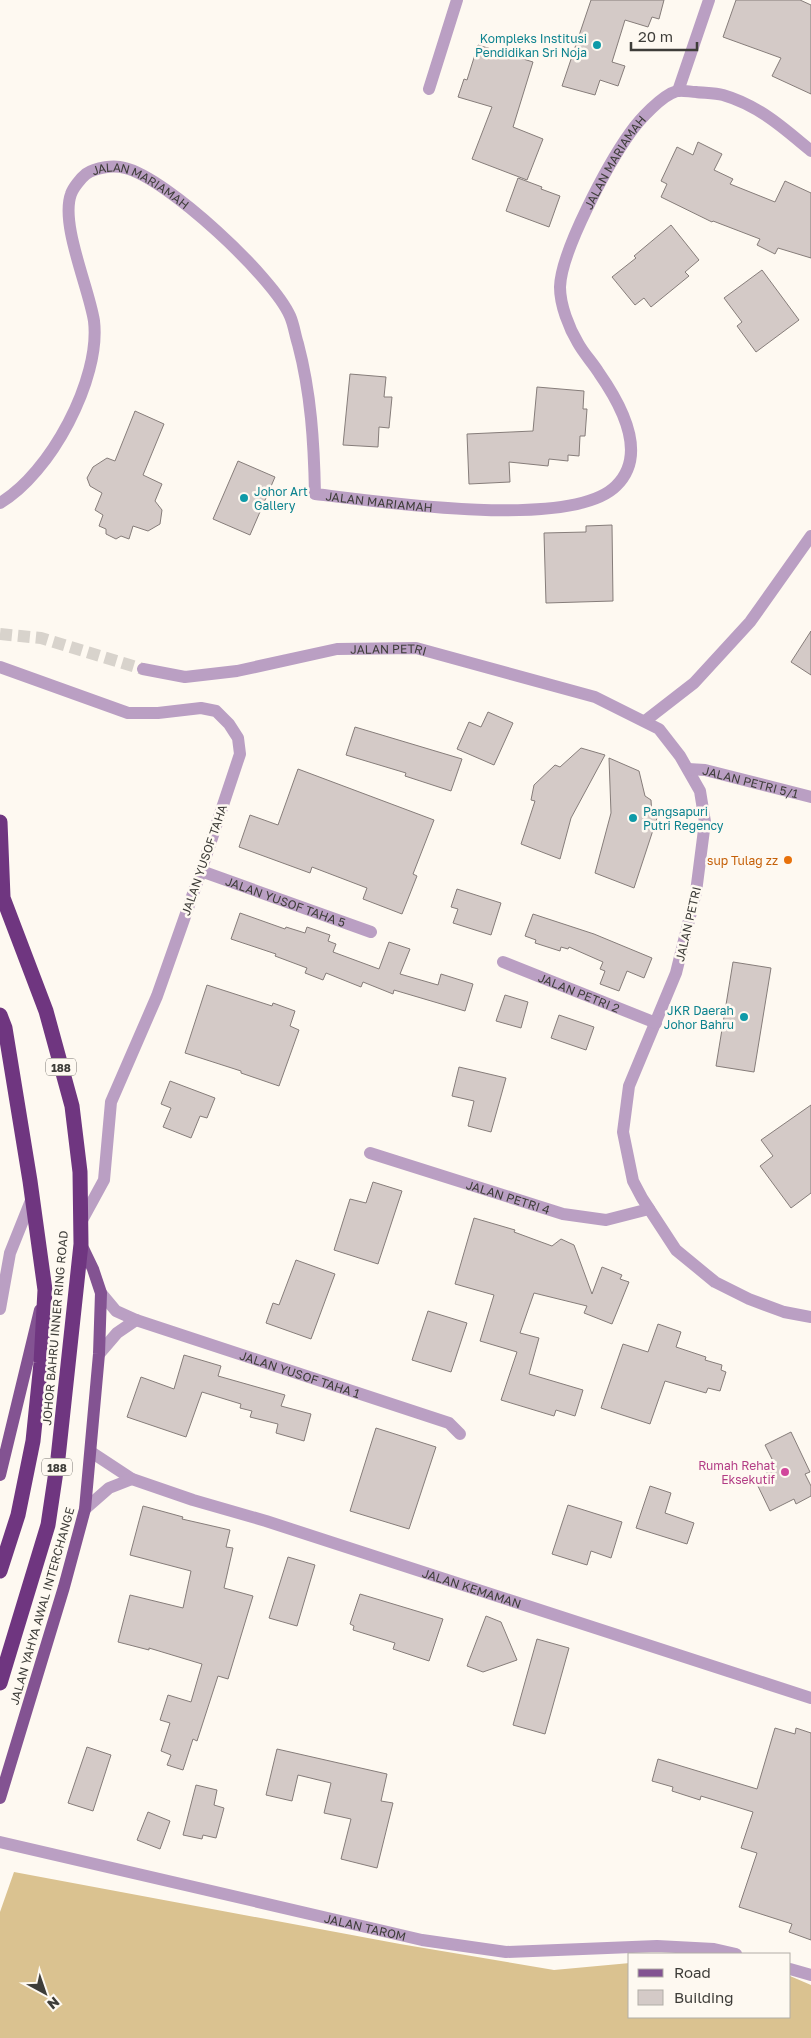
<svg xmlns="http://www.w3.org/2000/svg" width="811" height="2038" font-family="'Golos Text',sans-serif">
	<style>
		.forest { fill: #dac290 }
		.building { fill: #d4cac7; stroke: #867d7a }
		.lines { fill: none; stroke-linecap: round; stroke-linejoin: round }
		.minor-tunnel { stroke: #d8d3cc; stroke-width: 12; stroke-dasharray: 12 6; stroke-linecap: butt }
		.minor { stroke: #ba9fc3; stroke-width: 12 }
		.major { stroke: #835392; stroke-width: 12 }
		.highway { stroke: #6f3680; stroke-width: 15 }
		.culture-dot { fill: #0f9aa8; stroke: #fef9f1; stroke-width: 2 }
		.food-dot { fill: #e8710a; stroke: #fef9f1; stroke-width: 2 }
		.hotel-dot { fill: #d1479c; stroke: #fef9f1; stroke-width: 2 }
		.labels { text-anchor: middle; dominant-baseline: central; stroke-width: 5; stroke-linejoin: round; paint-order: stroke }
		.shield { fill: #fef9f1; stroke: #787570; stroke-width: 1 }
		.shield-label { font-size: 11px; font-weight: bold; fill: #3e3d39 }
		.culture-label { font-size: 12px; fill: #0d838f; stroke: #fef9f1; text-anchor: end }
		.street-label { font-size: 12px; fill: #3e3d39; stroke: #fef9f1 }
		.food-label { font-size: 12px; fill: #c56008; stroke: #fef9f1; text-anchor: end }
		.hotel-label { font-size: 12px; fill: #b23c85; stroke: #fef9f1; text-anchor: end }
	</style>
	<rect width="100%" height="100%" fill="#fef9f1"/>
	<path class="forest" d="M14,1872L400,1944L554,1970L630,1963V2017H790V1976L811,1985V2038H0V1912Z"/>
	<path class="building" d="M591,0H664L659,19L652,17L648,27L625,20L612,62L625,66L618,86L600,80L595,95L562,86Z
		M736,0H800L811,5V94L772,76L781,58L723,37Z
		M478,45L533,62L513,127L543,139L527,180L472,159L492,107L458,97L464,79L467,80Z
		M698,142L722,154L714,170L733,179L730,184L775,202L785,181L811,193V258L778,248L775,254L757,245L760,239L713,221L712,222L661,197L667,184L661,181L677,147L693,155Z
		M518,178L542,187L541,189L560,196L549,227L506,211Z
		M671,225L699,260L685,272L689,276L651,307L644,298L635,305L612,277L636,258L634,256Z
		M762,270L799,320L756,352L737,326L742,322L724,298Z
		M350,374L386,377L384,397H392L389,428L379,427L378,447L343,445Z
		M537,387L584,391L583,409H587L585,436H580L579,456L568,455V461L549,459L548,466L509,462L510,482L469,484L467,434L533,431Z
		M135,411L164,424L143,475L162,484L155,501L162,510L160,524L148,531L133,526L129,539L121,536L116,539L106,534V529L99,526L103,515L95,510L102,493L90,486L87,478L93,467L107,458L115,461Z
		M238,461L275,477L250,535L213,519Z
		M612,525L613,601L546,603L544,533L586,532V526Z
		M811,631V675L791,662Z
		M488,712L513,723L494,765L457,749L469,722L481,727Z
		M355,727L462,759L451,791L405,776L406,773L346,755Z
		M581,748L605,755L571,818L560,859L521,844L535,801L531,800L534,785L555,765L560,767Z
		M609,758L639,771L645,796L651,800L652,816L657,818L634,888L595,873L611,813Z
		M298,769L434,820L413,874L417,876L402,914L363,899L367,888L312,867L310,873L239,847L250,815L278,825Z
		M457,889L501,903L491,935L453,923L458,909L451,907Z
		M240,913L285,929L286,927L305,933L307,927L330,935L328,941L336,944L333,952L379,969L389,942L410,949L400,974L438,985L441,974L473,984L465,1011L394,990L393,994L363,982L361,987L326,973L323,980L305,973L307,968L275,956L276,954L231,939Z
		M533,914L594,934L652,958L644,978L627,971L619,991L600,984L605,971L600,969L603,962L569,947L568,949L561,947L560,951L535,943L536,940L525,936Z
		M733,962L771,968L754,1072L716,1066Z
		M207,985L272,1006L273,1003L295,1011L290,1026L299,1030L279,1086L241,1073V1071L185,1053Z
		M505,995L528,1002L521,1028L496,1021Z
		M559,1015L594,1027L586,1050L551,1038Z
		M459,1067L506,1078L491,1132L468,1126L474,1101L452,1096Z
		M170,1081L215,1098L207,1118L200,1116L191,1138L163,1127L171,1108L161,1104Z
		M811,1105V1193L791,1208L760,1166L773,1156L761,1140Z
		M373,1182L402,1191L378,1264L334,1250L350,1199L366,1203Z
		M474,1218L515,1230L514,1232L552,1246L561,1239L574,1245L592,1294L602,1267L622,1275L620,1279L629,1282L612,1324L584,1313L587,1306L534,1293L520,1333L539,1338L529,1374L583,1390L575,1416L556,1410L554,1416L501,1400L517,1352L480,1341L494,1295L455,1284Z
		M296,1260L335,1274L311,1339L266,1323L273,1303L279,1305Z
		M428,1311L467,1323L451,1372L412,1360Z
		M658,1324L681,1332L676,1347L706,1357L705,1360L722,1365L721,1370L726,1372L720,1391L708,1388L706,1393L665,1381L650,1424L601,1408L623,1344L648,1352Z
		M184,1355L221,1366L218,1376L285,1395L281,1406L311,1414L304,1441L276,1433L278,1424L250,1417L252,1411L240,1408L241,1404L202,1392L186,1437L127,1417L141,1377L174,1389Z
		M376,1428L436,1447L409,1529L350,1511Z
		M791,1432L810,1472L805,1474L811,1486V1496L796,1504L794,1499L770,1511L756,1482L768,1475L764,1466L773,1461L765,1445Z
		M650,1486L671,1493L665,1513L694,1523L687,1544L636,1528Z
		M568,1505L622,1522L611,1558L591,1551L587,1565L552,1554Z
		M143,1506L183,1517L182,1519L230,1530L226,1547L233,1548L224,1588L253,1596L228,1679L218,1676L197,1741L193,1739L183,1770L167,1765L171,1755L161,1751L170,1723L160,1720L168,1695L191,1702L202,1664L149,1648V1650L118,1642L130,1595L183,1608L191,1571L130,1555Z
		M288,1557L315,1565L297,1626L269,1618Z
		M360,1594L443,1619L429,1661L393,1649L395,1643L353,1630L354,1626L350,1624Z
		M486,1616L501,1622L517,1660L483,1672L467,1666Z
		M537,1639L569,1648L545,1734L513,1725Z
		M775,1728L795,1734L796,1728L811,1733V1940L789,1932L792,1924L739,1907L757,1853L741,1848L753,1812L701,1796L700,1800L672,1791L673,1787L652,1781L658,1759L757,1789Z
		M87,1747L111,1755L93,1811L68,1803Z
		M277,1749L387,1774L381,1801L393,1803L377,1868L341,1859L351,1819L324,1813L331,1783L298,1775L292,1801L266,1795Z
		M196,1785L217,1790L214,1805L224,1808L216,1838L203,1835L202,1839L183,1835Z
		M148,1812L170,1821L160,1849L137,1840Z"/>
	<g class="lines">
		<path class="minor-tunnel" d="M0,634L41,638L143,669"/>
		<g class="minor">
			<path d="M429,89L457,0"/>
			<path d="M678,91L709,0"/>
			<path id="s1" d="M0,503C50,474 101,379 94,321C89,288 60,224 71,194C73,188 81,178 86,174C96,167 114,165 125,168C167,178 273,277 290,316C294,325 295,335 298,344C311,393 314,443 315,494C377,501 571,531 616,486C649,454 620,403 599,373C593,363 584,354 578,343C569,328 560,305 560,287C561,251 608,164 630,133C639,120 662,95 677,91C682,90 691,92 696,92C704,93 715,93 723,95C758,105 784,128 811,151"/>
			<path d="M0,667L128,713H158L201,708L216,711L229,724L238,738L240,754L201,871L157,996L111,1102L104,1180L80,1224"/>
			<path id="s2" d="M143,669L185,677L237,671L337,649L416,648L595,697L659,729L680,756L700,791L705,822L696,892L676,973L629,1086L623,1132L633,1181L642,1198L676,1250L715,1282L749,1299L784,1312L811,1317"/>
			<path d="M645,721L694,683L750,622L811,536"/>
			<path id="s3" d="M688,769L705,770L811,797"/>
			<path id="s4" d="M201,871L371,932"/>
			<path id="s5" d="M503,962L656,1023"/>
			<path id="s6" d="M370,1153L563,1214L606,1220L649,1209"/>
			<path id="s7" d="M101,1293L116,1311L136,1320L449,1423L460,1434"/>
			<path d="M0,1309L10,1253L32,1198"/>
			<path d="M99,1354L117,1333L136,1320"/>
			<path id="s8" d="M91,1452L132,1479L193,1500L266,1521L811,1698"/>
			<path d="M85,1509L109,1488L132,1479"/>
			<path id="s9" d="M0,1842L422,1940L506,1952L657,1946L714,1949L736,1954"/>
			<path d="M790,1969L811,1975"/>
		</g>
		<path class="major" d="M0,1475L40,1310
			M0,1798L64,1587L85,1509L99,1354L101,1293L93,1269L81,1244"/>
		<path class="highway" d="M0,822L3,897
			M0,890L46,1011L72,1106L80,1172L81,1244L58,1458L48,1525L0,1683
			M0,1015L5,1028L30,1181L45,1290L41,1363L33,1441L18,1515L0,1571"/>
	</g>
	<g class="culture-dot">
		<circle cx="597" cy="45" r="5"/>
		<circle cx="244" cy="498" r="5"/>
		<circle cx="633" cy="818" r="5"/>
		<circle cx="744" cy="1017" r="5"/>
	</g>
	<circle class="food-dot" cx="788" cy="860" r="5"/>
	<circle class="hotel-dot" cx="785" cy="1472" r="5"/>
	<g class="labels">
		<g class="shield">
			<rect x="46" y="1058.5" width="30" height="17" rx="4"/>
			<rect x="42" y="1458.5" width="30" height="17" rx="4"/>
		</g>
		<g class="shield-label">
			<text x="61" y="1067">188</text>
			<text x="57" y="1467">188</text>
		</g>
		<g class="culture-label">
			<text x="587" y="38">Kompleks Institusi<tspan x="587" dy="14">Pendidikan Sri Noja</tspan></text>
			<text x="254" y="491" text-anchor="start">Johor Art<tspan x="254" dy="14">Gallery</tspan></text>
			<text x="643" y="811" text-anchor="start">Pangsapuri<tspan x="643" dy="14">Putri Regency</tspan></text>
			<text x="734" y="1010">JKR Daerah<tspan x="734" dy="14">Johor Bahru</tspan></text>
		</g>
		<g class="street-label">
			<text stroke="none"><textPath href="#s1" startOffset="1479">JALAN MARIAMAH</textPath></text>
			<text stroke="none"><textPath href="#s1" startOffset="429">JALAN MARIAMAH</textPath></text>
			<text stroke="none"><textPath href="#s1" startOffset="879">JALAN MARIAMAH</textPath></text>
			<text stroke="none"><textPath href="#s2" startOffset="249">JALAN PETRI</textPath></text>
			<text stroke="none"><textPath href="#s3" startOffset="64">JALAN PETRI 5/1</textPath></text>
			<text transform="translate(204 860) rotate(-71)">JALAN YUSOF TAHA</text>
			<text stroke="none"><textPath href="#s4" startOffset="90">JALAN YUSOF TAHA 5</textPath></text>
			<text transform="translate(688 924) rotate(-77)">JALAN PETRI</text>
			<text stroke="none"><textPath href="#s5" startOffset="82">JALAN PETRI 2</textPath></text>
			<text stroke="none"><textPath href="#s6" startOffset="145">JALAN PETRI 4</textPath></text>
			<text transform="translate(55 1328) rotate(-85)">JOHOR BAHRU INNER RING ROAD</text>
			<text stroke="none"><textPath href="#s7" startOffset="218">JALAN YUSOF TAHA 1</textPath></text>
			<text stroke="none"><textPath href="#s8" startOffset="406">JALAN KEMAMAN</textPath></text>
			<text transform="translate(42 1606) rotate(-74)">JALAN YAHYA AWAL INTERCHANGE</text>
			<text stroke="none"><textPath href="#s9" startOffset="375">JALAN TAROM</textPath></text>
		</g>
		<g class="food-label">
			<text x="778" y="860">sup Tulag zz</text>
		</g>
		<g class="hotel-label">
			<text x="775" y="1465">Rumah Rehat<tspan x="775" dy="14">Eksekutif</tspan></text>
		</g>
	</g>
	<rect x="628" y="1953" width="162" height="65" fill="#fef9f1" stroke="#b1aea7"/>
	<rect x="638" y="1969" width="25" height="8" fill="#835392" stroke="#b1aea7"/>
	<text x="674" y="1978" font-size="15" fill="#3e3d39">Road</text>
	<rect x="638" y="1990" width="25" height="15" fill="#d4cac7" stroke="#b1aea7"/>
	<text x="674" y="2003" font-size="15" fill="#3e3d39">Building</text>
	<g transform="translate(45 1993) rotate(140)" stroke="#fef9f1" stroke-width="4" paint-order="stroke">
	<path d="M0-4L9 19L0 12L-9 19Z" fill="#3e3d39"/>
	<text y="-8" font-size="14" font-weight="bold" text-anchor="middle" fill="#3e3d39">N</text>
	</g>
	<path d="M631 42v8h66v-8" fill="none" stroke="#3e3d39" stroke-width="2.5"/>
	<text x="638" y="42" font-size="15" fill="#3e3d39" stroke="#fef9f1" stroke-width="4" paint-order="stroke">20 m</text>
</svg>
